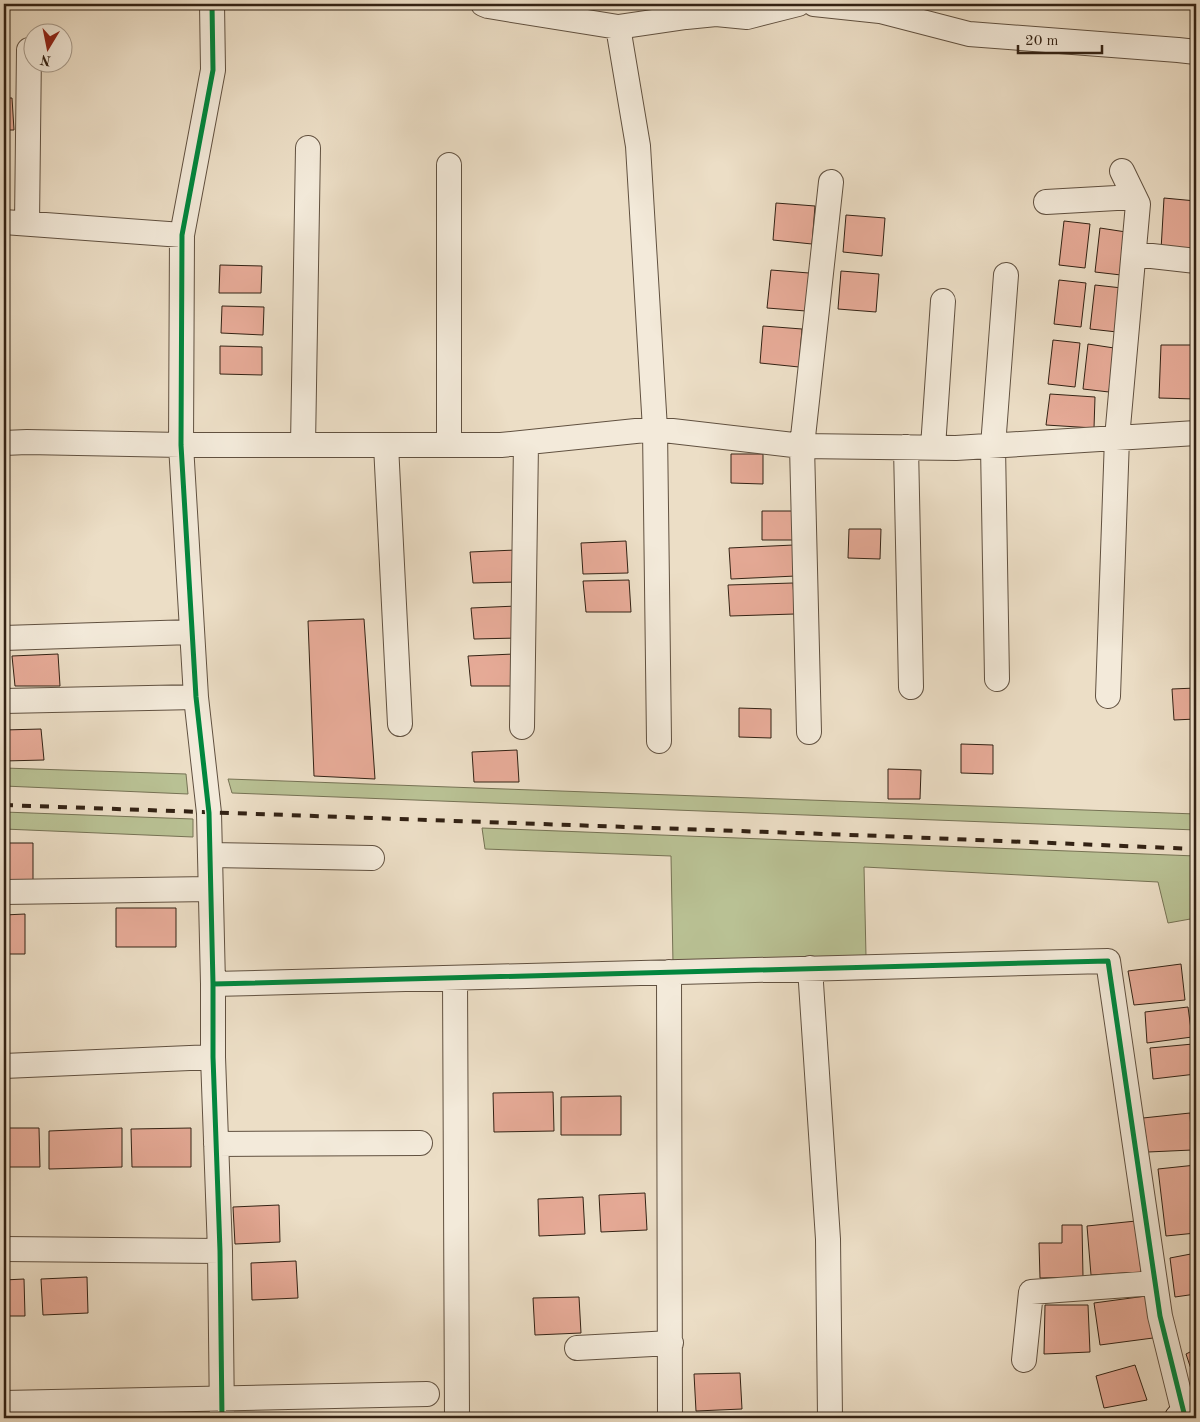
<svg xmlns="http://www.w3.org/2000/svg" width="1200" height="1422" font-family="'Old Standard TT',serif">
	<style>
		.green { fill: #b9c194; stroke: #767254 }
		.building { fill: #e7ab98; stroke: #332214 }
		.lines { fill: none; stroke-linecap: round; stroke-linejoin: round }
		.street-casing { stroke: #615140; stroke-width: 26 }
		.secondary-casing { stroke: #332214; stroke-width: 30 }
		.street { stroke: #f3eada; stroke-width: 24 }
		.secondary { stroke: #f3eada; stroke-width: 28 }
		.rail { stroke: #332214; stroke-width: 4; stroke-dasharray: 9 9; stroke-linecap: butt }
		.cycleway-casing { stroke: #f3eada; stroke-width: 8 }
		.cycleway { stroke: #00873e; stroke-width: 5 }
	</style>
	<rect width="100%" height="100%" fill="#ecdec6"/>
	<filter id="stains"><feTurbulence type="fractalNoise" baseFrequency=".004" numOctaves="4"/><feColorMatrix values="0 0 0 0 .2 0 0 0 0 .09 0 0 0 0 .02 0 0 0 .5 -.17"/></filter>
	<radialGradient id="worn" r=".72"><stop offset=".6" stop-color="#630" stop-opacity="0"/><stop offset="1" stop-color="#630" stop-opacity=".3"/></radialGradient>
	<path class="green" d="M4,768L186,774L188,794L4,786Z
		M228,779L1196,814V830L232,793Z
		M4,812L193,819V837L4,829Z
		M482,828L1196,856V918L1168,923L1158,882L864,867L866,956L673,964L671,856L485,849Z"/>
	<path class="building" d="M643,4H675L673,11Z
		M4,98H12L14,130H4Z
		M1164,198L1196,201V254L1161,250Z
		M776,203L815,206L812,244L773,240Z
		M846,215L885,218L882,256L843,252Z
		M1064,221L1090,224L1085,268L1059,265Z
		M1100,228L1126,232L1121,275L1095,272Z
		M220,265L262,266L261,293H219Z
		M771,270L809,273L806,311L767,308Z
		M841,271L879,274L876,312L838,309Z
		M1059,280L1086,283L1081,327L1054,324Z
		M1095,285L1122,288L1117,332L1090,329Z
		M222,306L264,307L263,335L221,333Z
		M763,326L802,329L799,367L760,363Z
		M1053,340L1080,343L1075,387L1048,384Z
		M1088,344L1114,348L1109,392L1083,389Z
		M1161,345H1196V399L1159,398Z
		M220,346L262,347V375L220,374Z
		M1050,394L1095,397L1094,428L1046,425Z
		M731,454H763V484L731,483Z
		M762,511H794V540H762Z
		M849,529H881L880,559L848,558Z
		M626,541L628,573L583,574L581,543Z
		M794,545L796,576L731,579L729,548Z
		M516,550L518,582L473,583L470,552Z
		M629,580L631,612H586L583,581Z
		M793,583L795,614L730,616L728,585Z
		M517,606L519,638L474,639L471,608Z
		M364,619L375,779L314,776L308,621Z
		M58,654L60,686H15L12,656Z
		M514,654L516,686H471L468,656Z
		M1196,688V719L1174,720L1172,689Z
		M739,708L771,709V738L739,737Z
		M41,729L44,760L4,761V730Z
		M961,744L993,745V774L961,773Z
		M517,750L519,782H474L472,752Z
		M888,769L921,770L920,799H888Z
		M4,843H33V881L4,882Z
		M116,908H176V947H116Z
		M25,914V954H4V915Z
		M1181,964L1185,1000L1134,1005L1128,971Z
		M1188,1007L1192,1037L1147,1043L1145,1012Z
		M1193,1044L1196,1074L1153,1079L1150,1048Z
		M553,1092L554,1131L494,1132L493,1093Z
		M621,1096V1135H561V1097Z
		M1190,1113L1192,1150L1148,1152L1143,1118Z
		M4,1128H39L40,1167H4Z
		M122,1128V1167L49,1169V1131Z
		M191,1128V1167H132L131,1129Z
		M1196,1165V1233L1166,1236L1158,1169Z
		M645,1193L647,1230L601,1232L599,1195Z
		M583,1197L585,1234L539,1236L538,1199Z
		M279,1205L280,1242L235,1244L233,1207Z
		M1136,1221L1141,1272L1091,1275L1087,1226Z
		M1062,1225H1082L1083,1277L1040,1278L1039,1243H1062Z
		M1196,1253V1294L1175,1297L1170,1258Z
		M296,1261L298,1298L252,1300L251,1263Z
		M87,1277L88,1313L43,1315L41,1279Z
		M24,1279L25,1316H4V1280Z
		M1146,1296L1153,1338L1100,1345L1094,1303Z
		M579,1297L581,1333L535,1335L533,1298Z
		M1045,1305H1088L1090,1352L1044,1354Z
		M1196,1349V1384L1186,1354Z
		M1135,1365L1147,1400L1104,1408L1096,1376Z
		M740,1373L742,1409L696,1411L694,1374Z"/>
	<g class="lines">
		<defs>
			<path id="street" d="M212,4L213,70L182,235L181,445L196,697L209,813L213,984V1057L220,1251L222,1418
				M483,4L488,6L618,27L638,146L655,429L659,741
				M814,4L880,11L969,34L1178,50L1196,52
				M618,27L686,17L716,14L747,17L798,4
				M449,165V445
				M1046,202L1134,197
				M4,222L182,235
				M27,223L29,50
				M1134,254L1196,261
				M4,443L27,442L181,445H501L655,429L802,446L956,448L1196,433
				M303,445L308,148
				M386,445L400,724
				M906,447L911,687
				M933,447L943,301
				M4,638L192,632
				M997,679L993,446L1006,275
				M1108,696L1117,438L1138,204L1122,171
				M4,701L196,697
				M522,727L526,443
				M809,732L802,446L831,182
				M210,855L372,858
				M4,892L210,889
				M810,968L828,1239L830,1418
				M669,972L670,1418
				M455,978L457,1418
				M213,984L1108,961L1160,1316L1184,1413
				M4,1066L213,1057
				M216,1144L420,1143
				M4,1249L220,1251
				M577,1348L671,1343
				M1024,1360L1031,1292L1155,1283
				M4,1403L427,1394"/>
			<path id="secondary" d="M1179,1418L1184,1413L1196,1408"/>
		</defs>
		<use href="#street" class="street-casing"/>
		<use href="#secondary" class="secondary-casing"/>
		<use href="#street" class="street"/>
		<use href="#secondary" class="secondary"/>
		<path class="rail" d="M4,805L881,836L1196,849"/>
		<defs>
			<path id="cycleway" d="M212,4L213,70L182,235L181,445L196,697L209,813L213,984V1057L220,1251L222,1418
				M213,984L1108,961L1160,1316L1184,1413"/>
		</defs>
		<use href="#cycleway" class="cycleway-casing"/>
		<use href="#cycleway" class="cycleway"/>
	</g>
	<rect width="1200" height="1422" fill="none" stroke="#ecdec6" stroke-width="20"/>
	<rect x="5" y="5" width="1190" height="1412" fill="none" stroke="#332214" stroke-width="2.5"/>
	<rect x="10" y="10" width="1180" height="1402" fill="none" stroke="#332214"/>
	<g transform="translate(48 48) rotate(190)"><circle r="24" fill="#f3eada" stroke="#a69a8b"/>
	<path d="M0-4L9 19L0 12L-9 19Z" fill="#8f2418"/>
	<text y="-8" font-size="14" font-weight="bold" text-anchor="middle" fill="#332214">N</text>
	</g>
	<path d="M1018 45v8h84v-8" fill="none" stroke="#332214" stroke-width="2.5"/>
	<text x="1025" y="45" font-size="15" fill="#332214" stroke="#f3eada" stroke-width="4" paint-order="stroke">20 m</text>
	<rect width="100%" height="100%" filter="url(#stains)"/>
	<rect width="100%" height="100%" fill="url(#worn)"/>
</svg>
